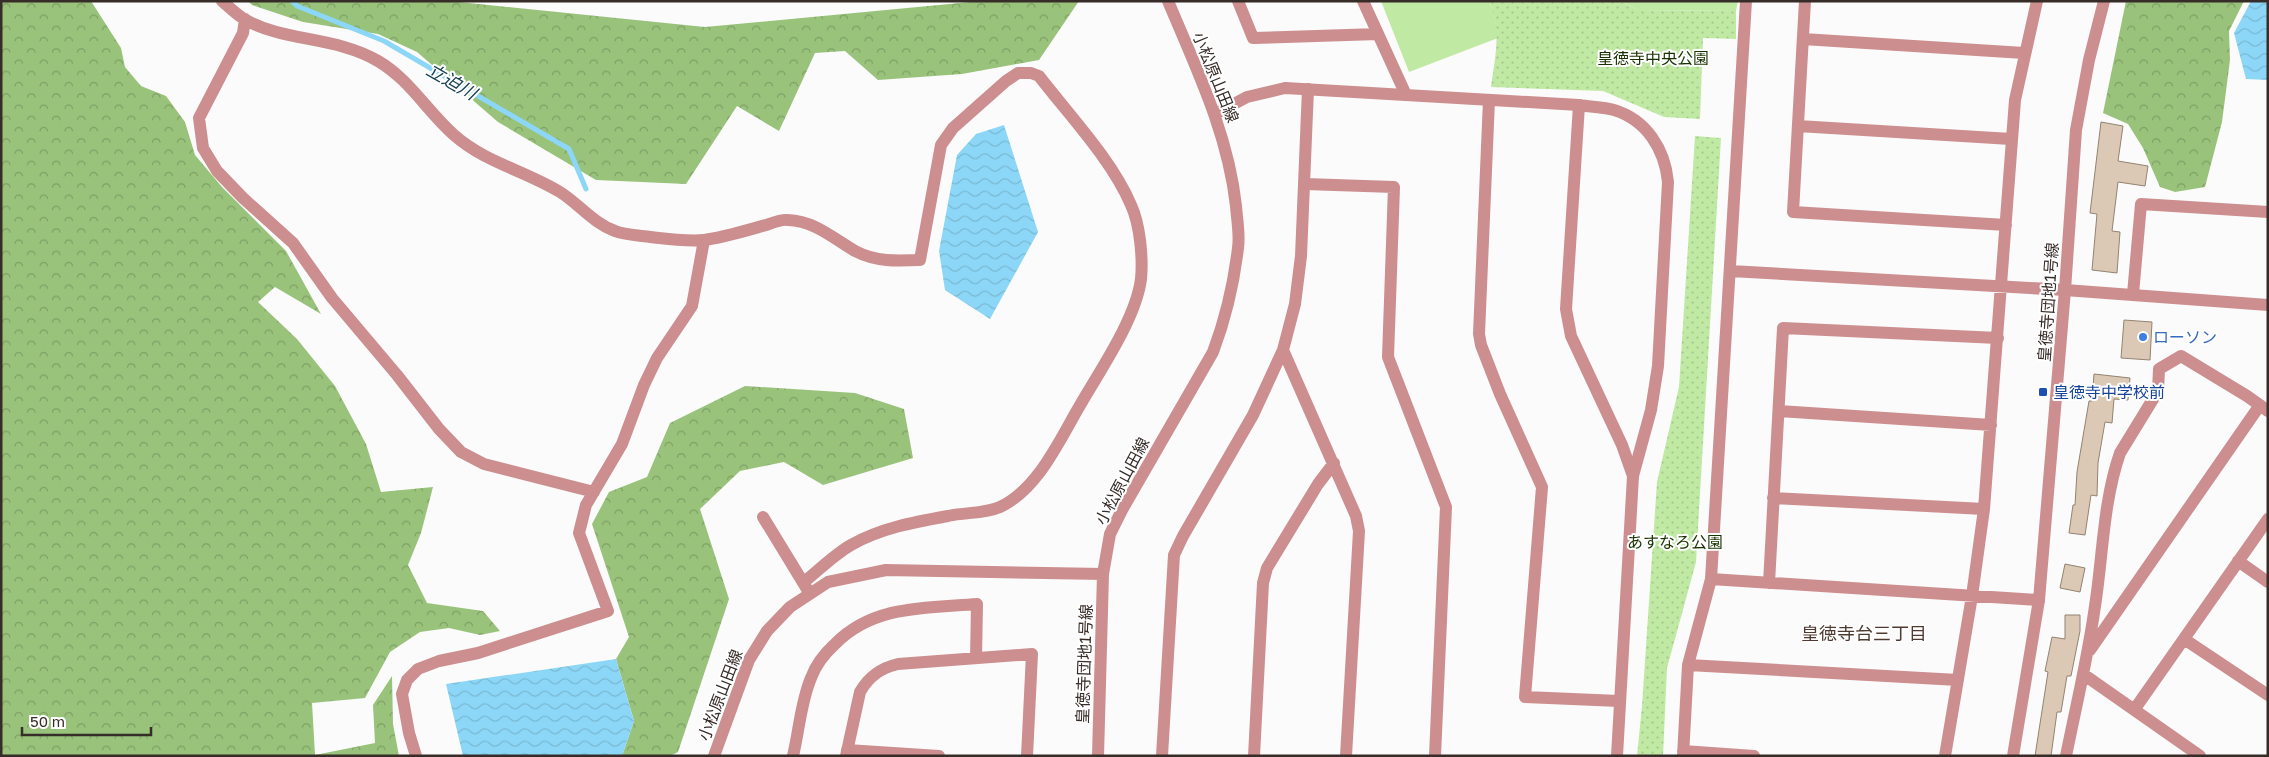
<svg xmlns="http://www.w3.org/2000/svg" width="2269" height="757" font-family="'Golos Text','Noto Sans JP',sans-serif">
	<style>
		.grass { fill: #c0e9a4 }
		.forest { fill: url(#forest-crowns) }
		.park { fill: url(#park-dots) }
		.water { fill: url(#water-waves) }
		.lines { fill: none; stroke-linecap: round; stroke-linejoin: round }
		.stream { stroke: #8cd7f7; stroke-width: 5 }
		.building { fill: #dbc9b5; stroke: #938371 }
		.minor { stroke: #cc8e8f; stroke-width: 12 }
		.tertiary { stroke: #cc8e8f; stroke-width: 12 }
		.shop-dot { fill: #3f7fe0; stroke: #fff; stroke-width: 2 }
		.transit-dot { fill: #1a4fb4; stroke: #fff; stroke-width: 2 }
		.labels { text-anchor: middle; dominant-baseline: central; stroke-width: 4; stroke-linejoin: round; paint-order: stroke }
		.park-label { font-size: 16px; fill: #193300; stroke: #fff }
		.street-label { font-size: 16px; fill: #362c28; stroke: #fff }
		.shop-label { font-size: 16px; fill: #366cbe; stroke: #fff; text-anchor: start }
		.transit-label { font-size: 16px; fill: #164399; stroke: #fff; text-anchor: start }
		.water-label { font-size: 18px; font-style: italic; fill: #164152; stroke: #fff }
		.neighbourhood-label { font-size: 18px; fill: #4f3a32; stroke: #fff }
	</style>
	<defs>
		<pattern id="forest-crowns" width="20" height="18" patternUnits="userSpaceOnUse" patternTransform="scale(1.25)"><rect width="20" height="18" fill="#99c37b"/><path d="M2 6a3 3 0 1 1 6 0M12 15a3 3 0 1 1 6 0" fill="none" stroke="#7e9f65"/></pattern>
		<pattern id="park-dots" width="8" height="8" patternUnits="userSpaceOnUse" patternTransform="scale(1.25)"><rect width="8" height="8" fill="#c0e9a4"/><path d="M2 2h.1M6 6h.1" fill="none" stroke="#a6c88d" stroke-width="1.8" stroke-linecap="round"/></pattern>
		<pattern id="water-waves" width="16" height="10" patternUnits="userSpaceOnUse" patternTransform="scale(1.25)"><rect width="16" height="10" fill="#8cd7f7"/><path d="M0 5q4-4 8 0t8 0" fill="none" stroke="#79b9d4"/></pattern>
	</defs>
	<rect width="100%" height="100%" fill="#fbfbfb"/>
	<path class="grass" d="M1381,1H1489L1494,13L1498,38L1409,72Z
		M1620,1H1738L1736,11L1638,10Z"/>
	<path class="forest" d="M1,1H91L121,48L125,67L141,86L166,96L185,122L195,155L222,187L286,251L321,314L275,287L258,302L297,339L335,386L366,444L381,492L433,487L421,533L408,565L427,603L483,611L500,631L480,635L449,628L420,632L390,652L365,698L312,703L315,755L375,743L373,705L392,676L393,724L399,756H1Z
		M248,1H449L705,27L981,1H1079L1039,60L962,74L878,80L845,51L815,53L779,131L737,106L686,184L596,180L498,122L417,52L378,34L303,22L252,5Z
		M2126,1H2244L2229,31L2230,60L2222,122L2205,187L2175,192L2160,187L2143,148L2128,124L2103,113Z
		M745,386L855,393L904,409L913,458L823,485L784,462L740,471L700,509L729,599L678,752L670,756H622L634,721L616,659L629,637L592,524L609,492L647,477L670,423Z"/>
	<path class="park" d="M1489,1H1620L1638,10L1736,11V39L1703,38L1700,119L1664,117L1603,91L1491,87C1495,58 1502,29 1489,1Z
		M1695,136L1721,138L1696,562L1667,668L1663,756H1637L1642,706L1657,482L1679,387Z"/>
	<path class="water" d="M2251,1H2268V80L2246,79L2234,33Z
		M1004,125L1038,232L990,319L945,290L939,251L957,155L976,134Z
		M616,659L634,721L622,756H463L446,684Z"/>
	<g class="lines">
		<path class="stream" d="M292,1L297,6L384,41L569,149L586,189"/>
	</g>
	<path class="building" d="M2101,122L2123,126L2118,161L2148,166L2145,186L2118,182L2112,231L2120,232L2117,273L2092,270L2097,214L2090,213Z
		M2124,320L2152,322L2150,360L2121,358Z
		M2094,374L2130,378L2128,400L2114,399L2112,423L2105,422L2098,463L2097,496L2091,495L2085,535L2069,533L2073,505H2075L2077,472L2089,401H2092Z
		M2065,564L2085,568L2080,592L2060,588Z
		M2065,615H2080V631L2071,676H2067L2061,712H2057L2051,756H2035L2048,672L2045,671L2052,637L2065,639Z"/>
	<g class="lines">
		<path class="minor" d="M222,1C229,7 236,14 244,19C283,42 336,36 378,61C409,79 427,111 454,135C486,163 524,170 560,192C579,204 593,223 615,231C622,234 633,235 642,236C661,238 685,242 704,240C722,238 748,230 766,225C772,223 781,219 788,220C815,221 834,239 855,251C876,262 897,261 920,260L941,145L953,128L1006,81L1018,73H1031L1039,76C1069,115 1112,160 1131,205C1140,224 1143,258 1141,279C1136,319 1099,372 1079,407C1059,441 1038,489 1000,507C984,514 966,512 948,516C915,522 881,528 851,545C835,554 819,570 804,582
			M1238,1L1253,38L1378,34
			M1363,1L1406,95
			M1805,1L1793,212L2006,225
			M245,19L243,33L199,118L203,148L217,171L243,198L293,243L332,298L397,375L439,429L461,452L484,464L594,492
			M1803,39L2024,53
			M1489,100L1479,334L1481,345L1500,394L1542,487L1525,697L1619,701
			M1579,105L1566,309L1571,336L1622,445L1633,476
			M1798,126L2011,139
			M1305,184L1394,187L1388,357L1446,507L1435,756
			M1731,271L2065,290
			M2133,294L2141,204L2268,212
			M1283,350L1356,516L1359,531L1346,756
			M1779,411L1991,425
			M1773,498L1984,509
			M763,517L807,589
			M2238,561L2268,582
			M1711,579L2039,600
			M1769,583L1783,328L1998,338
			M2184,639L2268,695
			M2090,650L2260,405
			M1688,665L1958,680
			M2083,674L2200,756
			M2134,710L2268,519
			M847,750L939,756
			M1683,751L1754,756
			M416,756L409,733L402,694L407,680L418,669L439,661L478,653L608,611L579,533L586,505L622,444L644,385L657,358L692,306L704,240
			M793,756C799,731 801,701 811,678C816,664 824,654 835,644C873,605 926,608 977,604L976,658
			M846,756L860,692C869,676 881,668 898,664L1032,654L1027,756
			M1162,756L1174,555L1183,536L1253,415L1283,350L1295,304L1301,256L1308,89
			M1254,756L1263,583L1267,568L1318,484L1334,463
			M1683,756L1688,665L1711,579L1746,1
			M1945,756L1972,596L1984,509L2015,100L2037,1
			M2066,756C2076,706 2088,657 2095,606C2103,555 2103,502 2120,453L2158,391L2159,369L2181,356L2247,396L2268,411"/>
		<path class="tertiary" d="M1215,114L1247,97L1285,88L1579,105C1590,107 1603,107 1614,110C1647,120 1665,150 1668,182L1658,366L1651,410L1633,476L1617,756
			M2065,290L2268,305
			M714,756L749,660L767,631L790,607L828,582L886,570L1103,574
			M1098,756L1103,574L1110,534L1122,510L1213,352C1225,320 1234,282 1238,248C1240,235 1237,220 1236,206C1228,133 1196,68 1168,1
			M2013,756L2039,600L2065,290L2076,130L2089,60L2104,1"/>
	</g>
	<circle class="shop-dot" cx="2143" cy="337" r="5"/>
	<rect class="transit-dot" x="2038" y="387" width="10" height="10" rx="2.5"/>
	<g class="labels">
		<g class="park-label">
			<text x="1653" y="58">皇徳寺中央公園</text>
			<text x="1675" y="542">あすなろ公園</text>
		</g>
		<g class="street-label">
			<text transform="translate(1216 77) rotate(68)">小松原山田線</text>
			<text transform="translate(2048 302) rotate(-86)">皇徳寺団地1号線</text>
			<text transform="translate(1122 481) rotate(-62)">小松原山田線</text>
			<text transform="translate(1084 664) rotate(-88)">皇徳寺団地1号線</text>
			<text transform="translate(720 695) rotate(-69)">小松原山田線</text>
		</g>
		<g class="shop-label">
			<text x="2153" y="337">ローソン</text>
		</g>
		<g class="transit-label">
			<text x="2053" y="392">皇徳寺中学校前</text>
		</g>
		<g class="water-label">
			<text transform="translate(452 81) rotate(30)">立迫川</text>
		</g>
		<g class="neighbourhood-label">
			<text x="1864" y="633">皇徳寺台三丁目</text>
		</g>
	</g>
	<rect width="2269" height="757" fill="none" stroke="#362c28" stroke-width="5"/>
	<path d="M22 727v8h129v-8" fill="none" stroke="#362c28" stroke-width="2.5"/>
	<text x="30" y="727" font-size="15" fill="#362c28" stroke="#ffffff" stroke-width="4" paint-order="stroke">50 m</text>
</svg>
